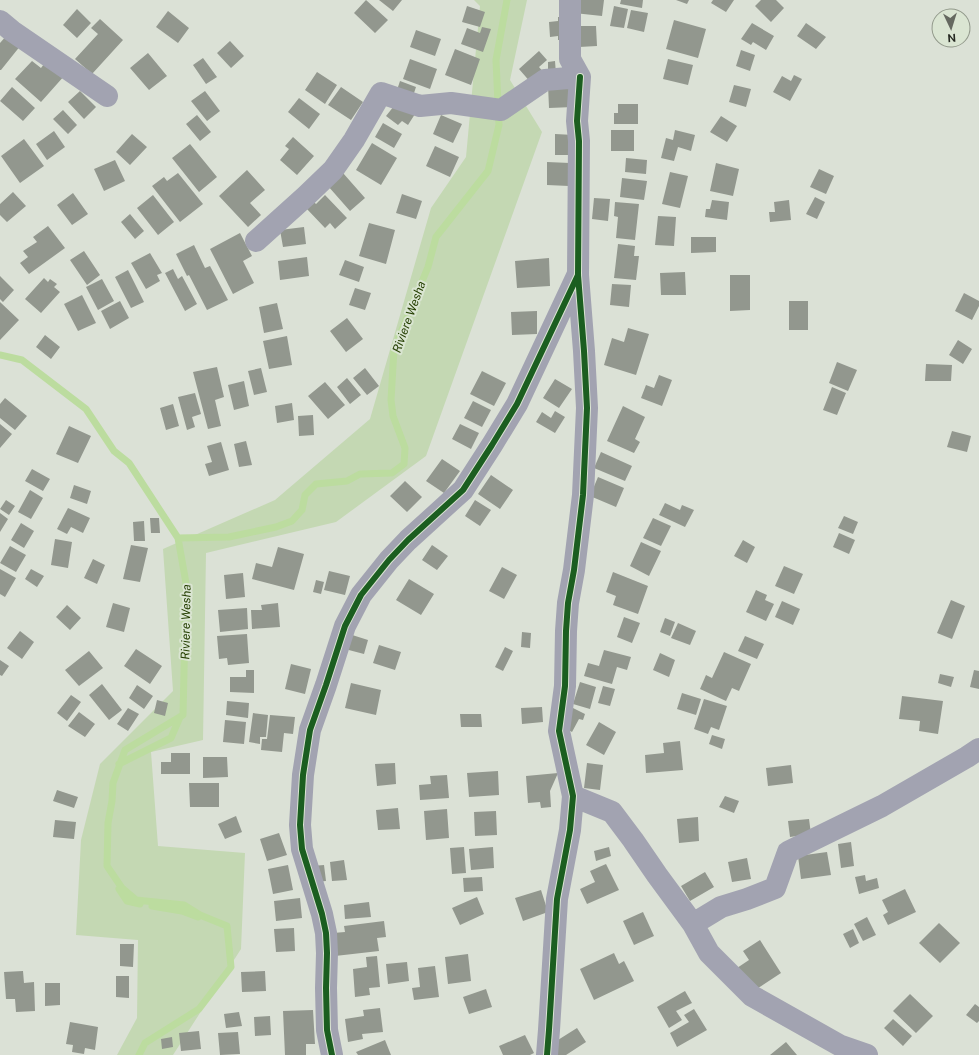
<svg xmlns="http://www.w3.org/2000/svg" width="979" height="1055" font-family="'Public Sans',sans-serif">
	<style>
		.green { fill: #c4d8b3 }
		.lines { fill: none; stroke-linecap: round; stroke-linejoin: round }
		.stream { stroke: #bcdc9f; stroke-width: 7 }
		.building { fill: #92978e }
		.minor { stroke: #a2a3b1; stroke-width: 22 }
		.cycleway-casing { stroke: #dae5d2; stroke-width: 8 }
		.cycleway { stroke: #1b5e20; stroke-width: 6 }
		.labels { text-anchor: middle; dominant-baseline: central; stroke-width: 4; stroke-linejoin: round; paint-order: stroke }
		.water-label { font-size: 12px; font-style: italic; fill: #253f02; stroke: #dae5d2 }
	</style>
	<rect width="100%" height="100%" fill="#dbe1d6"/>
	<path class="green" d="M474,0H527L510,80L542,132L426,456L336,522L206,553L203,740L151,752L158,846L245,853L241,949L173,1055H117L137,1018L138,940L76,935L81,840L100,764L173,691L163,549L275,500L370,419L431,208L466,157L480,6Z"/>
	<g class="lines">
		<path class="stream" d="M0,355L22,360L86,409L114,451L129,463L178,538L186,583L183,715L125,750L113,783L112,801L108,823L107,866L122,888L136,900L184,905L200,915L227,926L231,967L199,1009L145,1043L139,1055
			M178,538L229,537L276,527L292,521L302,510L305,495L316,484L347,481L360,474L392,473L404,464L405,448L393,416L391,400L394,349L428,267L436,237L488,171L499,125L496,60L507,0
			M119,764L171,738L180,717
			M119,889L127,901L140,904
			M152,906L182,911L198,917"/>
	</g>
	<path class="building" d="M366,0L388,20L375,33L354,13Z
		M379,0H402L393,11Z
		M576,0H604L602,16L574,13Z
		M621,0H643L642,8L620,4Z
		M676,0H689L687,4Z
		M713,0H734L726,12L711,3Z
		M761,0H776L784,8L771,22L755,6Z
		M467,6L485,12L480,27L462,22Z
		M614,6L628,9L624,28L610,26Z
		M77,9L91,23L77,38L63,25Z
		M631,10L648,13L644,32L627,28Z
		M168,11L189,28L178,43L156,27Z
		M558,17H565L566,40H558V36L550,37L549,22L558,21Z
		M100,19L123,40L92,74L75,59L98,34L91,28Z
		M674,20L706,29L698,58L666,49Z
		M752,23L774,36L766,50L753,42L751,45L741,39Z
		M806,23L826,37L816,49L797,36Z
		M578,26H596L597,46L579,47Z
		M482,27L491,29L483,52L461,44L467,28L480,33Z
		M416,30L441,39L435,56L410,47Z
		M7,35L21,45L1,70H0V43Z
		M230,41L244,56L231,68L217,53Z
		M455,49L480,59L471,85L445,75Z
		M741,50L755,55L750,71L736,66Z
		M539,51L547,60L539,67L544,73L532,84L519,69Z
		M148,53L167,76L149,90L130,68Z
		M203,58L217,77L206,84L193,65Z
		M410,59L437,69L430,89L403,79Z
		M668,59L693,65L688,85L663,79Z
		M47,60L65,75L41,102L15,79L32,61L41,68Z
		M555,61L556,74L548,75V62Z
		M317,72L337,85L325,104L305,90Z
		M794,75L802,79L790,101L773,92L782,76L791,81Z
		M400,81L416,87L412,99L396,93Z
		M572,84L573,107L549,108L548,85Z
		M734,85L751,89L746,107L729,102Z
		M12,87L35,108L23,121L0,101Z
		M341,87L363,102L351,120L328,105Z
		M80,91L96,107L84,119L68,102Z
		M205,91L220,111L207,121L191,101Z
		M299,98L320,114L309,129L288,112Z
		M398,101L415,114L408,125L402,121L398,125L386,116Z
		M618,104H638V124H614V113H618Z
		M63,110L77,125L68,134L53,119Z
		M197,115L211,132L200,141L186,124Z
		M441,115L462,124L453,143L433,134Z
		M721,116L737,126L727,142L710,132Z
		M383,123L402,134L394,148L375,137Z
		M611,130H634V151H611Z
		M675,130L695,135L691,151L678,147L674,161L661,158L666,138L673,140Z
		M54,131L65,147L47,160L36,144Z
		M132,134L147,147L130,165L116,152Z
		M555,134L574,135L573,155H555Z
		M293,137L314,156L297,175L280,160L289,149L285,146Z
		M24,139L44,166L20,183L1,156Z
		M372,143L397,158L381,185L356,170Z
		M190,144L217,177L199,192L172,158Z
		M435,146L459,157L450,177L426,166Z
		M626,158L647,160L646,174L625,172Z
		M115,160L125,181L104,191L94,169Z
		M547,162L570,163L569,186L547,185Z
		M716,163L739,169L733,196L710,191Z
		M819,169L834,176L826,194L810,187Z
		M247,170L265,190L250,203L261,215L248,227L219,196Z
		M670,172L688,176L680,208L662,204Z
		M178,173L203,204L180,222L152,186L164,177L167,181Z
		M343,173L365,198L350,211L328,186Z
		M622,178L647,181L644,200L620,197Z
		M13,192L26,206L7,222L0,215V204Z
		M73,193L88,214L72,225L57,205Z
		M402,194L422,201L416,219L396,213Z
		M153,195L174,222L158,235L137,208Z
		M325,195L347,218L335,229L330,223L325,228L306,208L313,201L316,204Z
		M815,197L825,202L817,219L806,214Z
		M594,198L610,199L608,221L592,219Z
		M712,200L729,202L727,220L705,217L706,209H710Z
		M789,200L791,220L770,222L769,212H775L774,202Z
		M615,202L639,204L635,240L616,238L618,217L614,216Z
		M130,214L144,231L135,239L121,222Z
		M658,216L676,217L674,246L655,245Z
		M369,223L395,230L386,264L359,256Z
		M48,226L65,248L29,274L20,263L28,257L23,251L37,242L33,237Z
		M304,227L306,244L283,247L280,230Z
		M240,233L252,256L243,261L254,283L233,294L210,249Z
		M691,237H716V252L691,253Z
		M618,244L635,246L634,256H639L636,280L614,278Z
		M194,245L205,268L210,266L228,300L207,310L189,275L187,276L176,254Z
		M84,251L100,275L87,285L70,260Z
		M150,253L162,273L157,275L160,281L146,289L131,263Z
		M307,257L309,276L280,280L278,261Z
		M549,258L550,286L517,288L515,261Z
		M345,260L364,267L359,282L339,275Z
		M173,269L178,279L182,276L197,304L185,311L165,273Z
		M128,270L144,302L131,308L115,277Z
		M685,272L686,295H661L660,273Z
		M730,275H750V310L730,311Z
		M0,276L14,290L3,302L0,299Z
		M44,278L48,282L50,279L57,284L54,287L60,292L41,313L25,299Z
		M102,279L114,301L98,310L86,287Z
		M612,284L631,285L629,307L610,305Z
		M355,288L371,293L365,310L349,305Z
		M964,293L979,301V306L972,320L955,311Z
		M82,295L96,323L78,331L64,304Z
		M120,301L129,318L110,329L101,311Z
		M789,301H808V330H789Z
		M0,302L19,320L0,340Z
		M277,303L283,329L264,333L259,307Z
		M537,311V334L512,335L511,312Z
		M347,318L363,339L346,352L330,331Z
		M628,328L649,334L636,375L604,365L612,338L624,342Z
		M45,335L60,347L51,359L36,347Z
		M287,336L292,365L269,369L263,341Z
		M958,340L972,349L963,364L949,355Z
		M837,362L857,370L848,391L829,383Z
		M926,364L952,365L951,381H925Z
		M217,367L224,397L215,400L221,426L208,429L193,372Z
		M261,368L267,392L254,395L248,371Z
		M365,368L379,386L367,395L353,378Z
		M482,371L506,383L494,406L470,394Z
		M659,375L672,380L662,406L641,398L646,385L654,388Z
		M347,378L361,395L350,404L337,387Z
		M555,379L572,389L559,408L543,398Z
		M244,381L249,406L234,410L228,385Z
		M325,382L345,405L328,419L308,396Z
		M832,387L846,393L837,415L823,410Z
		M195,393L201,414L192,417L195,427L187,430L178,397Z
		M5,398L27,416L15,430L0,418V404Z
		M473,401L491,410L482,427L464,418Z
		M292,403L294,420L277,423L275,406Z
		M173,404L179,426L166,430L160,408Z
		M623,406L645,417L635,439L640,442L634,453L607,441Z
		M555,411L565,417L555,433L536,422L542,412L551,418Z
		M313,415L314,435L299,436L298,416Z
		M0,424L12,434L0,448Z
		M460,424L479,433L471,449L452,439Z
		M69,426L91,436L78,463L56,454Z
		M952,431L971,436L967,452L947,447Z
		M246,441L252,465L239,467L234,444Z
		M221,442L229,470L209,476L205,464L212,462L207,446Z
		M601,452L632,466L625,481L594,468Z
		M442,459L460,471L444,493L426,481Z
		M32,469L50,479L43,491L25,481Z
		M491,475L513,490L500,509L478,494Z
		M598,477L624,488L616,507L590,496Z
		M405,481L422,497L407,512L390,496Z
		M74,485L91,491L87,504L70,498Z
		M30,490L43,498L31,519L18,512Z
		M6,500L15,506L9,515L0,509Z
		M475,500L491,510L480,526L465,516Z
		M665,503L680,510L682,505L694,510L685,527L659,515Z
		M68,508L90,518L83,533L71,527L67,534L57,529Z
		M0,513L8,519L0,532Z
		M844,516L858,522L853,534L838,528Z
		M150,518H159L160,533H151Z
		M653,518L671,526L661,546L643,538Z
		M144,521L145,541H134L133,522Z
		M21,523L34,531L24,548L11,540Z
		M839,533L855,540L849,554L833,547Z
		M55,539L72,542L68,568L51,565Z
		M743,540L755,547L747,563L734,556Z
		M641,542L661,551L649,576L630,566Z
		M131,545L148,548L140,582L123,579Z
		M432,545L448,556L437,570L422,560Z
		M10,546L26,555L16,572L0,563Z
		M278,547L304,554L294,590L252,579L256,563L272,567Z
		M93,559L105,565L97,584L84,578Z
		M784,566L803,574L794,594L775,586Z
		M502,567L517,575L504,599L489,591Z
		M0,569L16,578L5,597L0,594Z
		M31,569L44,576L37,587L25,579Z
		M329,571L350,576L345,595L324,590Z
		M613,572L648,586L638,614L613,605L616,596L606,592Z
		M243,573L245,597L226,599L224,575Z
		M409,579L434,594L421,615L396,600Z
		M316,580L324,582L321,594L313,592Z
		M756,590L767,595L765,600L774,604L766,621L746,612Z
		M951,600L965,606L952,639L937,633Z
		M782,601L800,609L793,625L775,617Z
		M113,603L130,608L124,632L106,627Z
		M278,603L280,627L252,629L251,610H262L261,605Z
		M67,605L81,618L70,630L56,617Z
		M247,608L248,629L220,632L218,610Z
		M624,617L640,623L632,643L617,637Z
		M665,618L675,622L670,636L660,632Z
		M678,623L696,631L690,645L671,638Z
		M20,631L34,642L22,659L7,648Z
		M522,632L531,633L530,648L521,647Z
		M247,634L249,663L228,665L227,658L219,659L217,636Z
		M349,634L368,640L364,654L345,649Z
		M745,636L764,644L757,659L738,651Z
		M379,645L401,652L395,670L373,663Z
		M505,647L513,651L503,671L495,667Z
		M136,649L162,666L150,684L124,666Z
		M604,650L631,657L627,670L617,667L612,684L584,676L588,663L599,666Z
		M89,651L103,668L79,686L65,670Z
		M724,652L751,664L739,691L732,688L726,701L700,689L706,675L712,678Z
		M660,653L675,660L669,677L653,670Z
		M0,660L9,666L2,676L0,675Z
		M291,664L311,669L305,694L285,689Z
		M246,670H254V693L230,692V677H246Z
		M974,670L979,671V689L970,687Z
		M940,674L954,677L951,687L938,683Z
		M580,682L596,687L590,709L573,704Z
		M351,683L381,690L376,715L345,708Z
		M102,684L122,710L109,720L89,695Z
		M137,685L153,696L144,709L129,698Z
		M603,686L615,689L610,706L598,703Z
		M682,693L701,699L696,715L677,709Z
		M71,695L81,702L67,721L57,713Z
		M902,696L943,701L938,734L919,731L920,721L899,719Z
		M704,699L727,706L719,730L711,727L708,734L694,729Z
		M157,700L168,703L165,716L154,713Z
		M227,701L249,703L248,718L226,715Z
		M542,707L543,722L522,724L521,708Z
		M571,707L585,714L583,720L579,719L572,732L562,726Z
		M128,708L139,714L128,731L117,724Z
		M79,712L95,724L85,737L68,726Z
		M253,713L268,715L266,737H260V744L249,742Z
		M460,714H481L482,727H461Z
		M270,715L295,717L293,734L284,733L282,752L261,750L262,739H267Z
		M225,720L246,722L244,744L223,742Z
		M599,722L616,732L604,755L586,745Z
		M712,735L725,739L722,749L709,744Z
		M680,741L683,770L646,773L645,755L664,753L663,743Z
		M171,753H190V774H161V762H171Z
		M203,757H227L228,777L203,778Z
		M395,763L396,784L377,786L375,764Z
		M587,763L603,765L600,790L584,788Z
		M791,765L793,783L768,786L766,768Z
		M498,771L499,795L469,797L467,773Z
		M558,773L550,791L551,807L541,808L540,802L528,803L526,776Z
		M447,775L449,798L420,800L419,785L431,784L430,776Z
		M189,783H219V807H190Z
		M57,790L78,797L74,808L53,801Z
		M725,796L739,801L734,813L719,807Z
		M398,808L400,829L378,830L376,810Z
		M447,809L449,838L426,840L424,811Z
		M496,811L497,835L475,836L474,812Z
		M236,816L242,832L225,839L218,824Z
		M698,817L699,841L679,843L677,819Z
		M809,819L811,834L790,837L788,821Z
		M55,820L76,822L74,839L53,837Z
		M279,833L287,855L267,861L260,839Z
		M851,842L854,866L841,868L838,844Z
		M464,847L466,873L452,874L450,848Z
		M493,847L494,868L471,870L469,849Z
		M609,847L611,856L596,861L594,851Z
		M827,852L831,875L801,879L798,856Z
		M747,858L751,879L732,882L728,862Z
		M344,860L347,880L332,881L330,862Z
		M606,864L619,890L587,904L580,889L595,882L590,871Z
		M288,865L293,890L273,894L268,869Z
		M324,865L326,881L314,882L312,866Z
		M705,872L714,887L690,901L681,886Z
		M865,875L866,881L877,878L879,888L859,894L855,877Z
		M482,877L483,891L464,892L463,878Z
		M905,889L916,912L888,925L883,915L888,912L882,900Z
		M541,890L548,912L523,921L515,898Z
		M477,897L484,914L460,925L452,908Z
		M300,898L302,918L276,921L274,901Z
		M369,902L371,917L345,919L344,905Z
		M643,912L654,936L634,945L623,921Z
		M867,917L876,935L863,941L854,924Z
		M384,921L386,937L377,938L379,951L335,956L333,933L345,932L344,926Z
		M939,923L960,943L940,963L919,943Z
		M294,928L295,951L276,952L274,929Z
		M853,929L859,943L850,948L843,934Z
		M760,940L781,973L752,992L737,968L749,960L743,951Z
		M120,944H134L133,967L120,966Z
		M614,953L619,964L624,961L634,981L594,1000L580,969Z
		M468,954L471,981L448,984L445,957Z
		M377,956L380,987L369,988L370,995L355,997L353,969L367,967L366,957Z
		M407,962L409,981L388,984L386,964Z
		M435,966L439,997L414,1000L412,988L420,987L418,968Z
		M23,971L24,983L34,982L35,1011L16,1012L15,999H6L4,972Z
		M265,971L266,991L242,992L241,972Z
		M116,976H129V998L116,997Z
		M45,983H60V1005L45,1006Z
		M486,989L492,1007L469,1014L463,997Z
		M685,991L692,1003L676,1011L682,1020L669,1028L657,1007Z
		M910,994L933,1016L916,1033L893,1011Z
		M975,1004L979,1007V1021L977,1023L966,1015Z
		M380,1008L383,1032L362,1034L363,1039L348,1042L345,1019L364,1016L363,1010Z
		M694,1009L707,1030L677,1047L670,1033L689,1022L684,1015Z
		M313,1010L315,1044H306V1055H285L283,1011Z
		M239,1012L242,1026L226,1028L224,1014Z
		M270,1016L271,1035L255,1036L254,1017Z
		M893,1019L912,1036L903,1046L884,1028Z
		M70,1022L98,1027L95,1050L85,1048L84,1054L72,1052L73,1045L66,1044Z
		M577,1028L586,1042L566,1055H556L550,1045Z
		M199,1031L201,1049L181,1051L179,1033Z
		M238,1032L240,1054L220,1055L218,1033Z
		M525,1035L534,1053L530,1055H503L499,1046Z
		M172,1037L173,1047L162,1049L161,1039Z
		M385,1040L391,1055H358L356,1052Z
		M786,1042L797,1055H770Z"/>
	<g class="lines">
		<path class="minor" d="M0,21L12,31L107,96
			M256,241L306,196L333,170L354,140L381,93L420,106L451,103L501,110L545,80L580,77L570,59V0
			M573,796L612,812L633,840L657,875L693,924L709,953L752,996L841,1046L867,1055
			M693,924L721,907L747,899L775,888L788,852L882,806L967,757L979,749
			M332,1055L327,1030L326,988L327,953L326,933L322,914L302,849L300,825L303,775L310,730L326,685L345,626L361,595L389,560L408,540L463,490L492,445L517,404L577,276
			M547,1055L549,1030L557,899L570,830L573,796L559,731L565,686L566,631L568,603L574,570L583,495L587,408L584,351L578,275L579,141L577,121L580,77"/>
		<defs>
			<path id="cycleway" d="M332,1055L327,1030L326,988L327,953L326,933L322,914L302,849L300,825L303,775L310,730L326,685L345,626L361,595L389,560L408,540L463,490L492,445L517,404L578,275
				M547,1055L549,1030L557,899L570,830L573,796L559,731L565,686L566,631L568,603L574,570L583,495L587,408L584,351L578,275L579,141L577,121L580,77"/>
		</defs>
		<use href="#cycleway" class="cycleway-casing"/>
		<use href="#cycleway" class="cycleway"/>
	</g>
	<g class="labels">
		<g class="water-label">
			<text transform="translate(409 317) rotate(-70)">Riviere Wesha</text>
			<text transform="translate(186 622) rotate(-89)">Riviere Wesha</text>
		</g>
	</g>
	<g transform="translate(951 28) rotate(176)"><circle r="19" fill="#dae5d2" stroke="#92998b"/>
	<path d="M0-3L7 15L0 10L-7 15Z" fill="#656960"/>
	<text y="-6" font-size="11" font-weight="bold" text-anchor="middle" fill="#252821">N</text>
	</g>
</svg>
